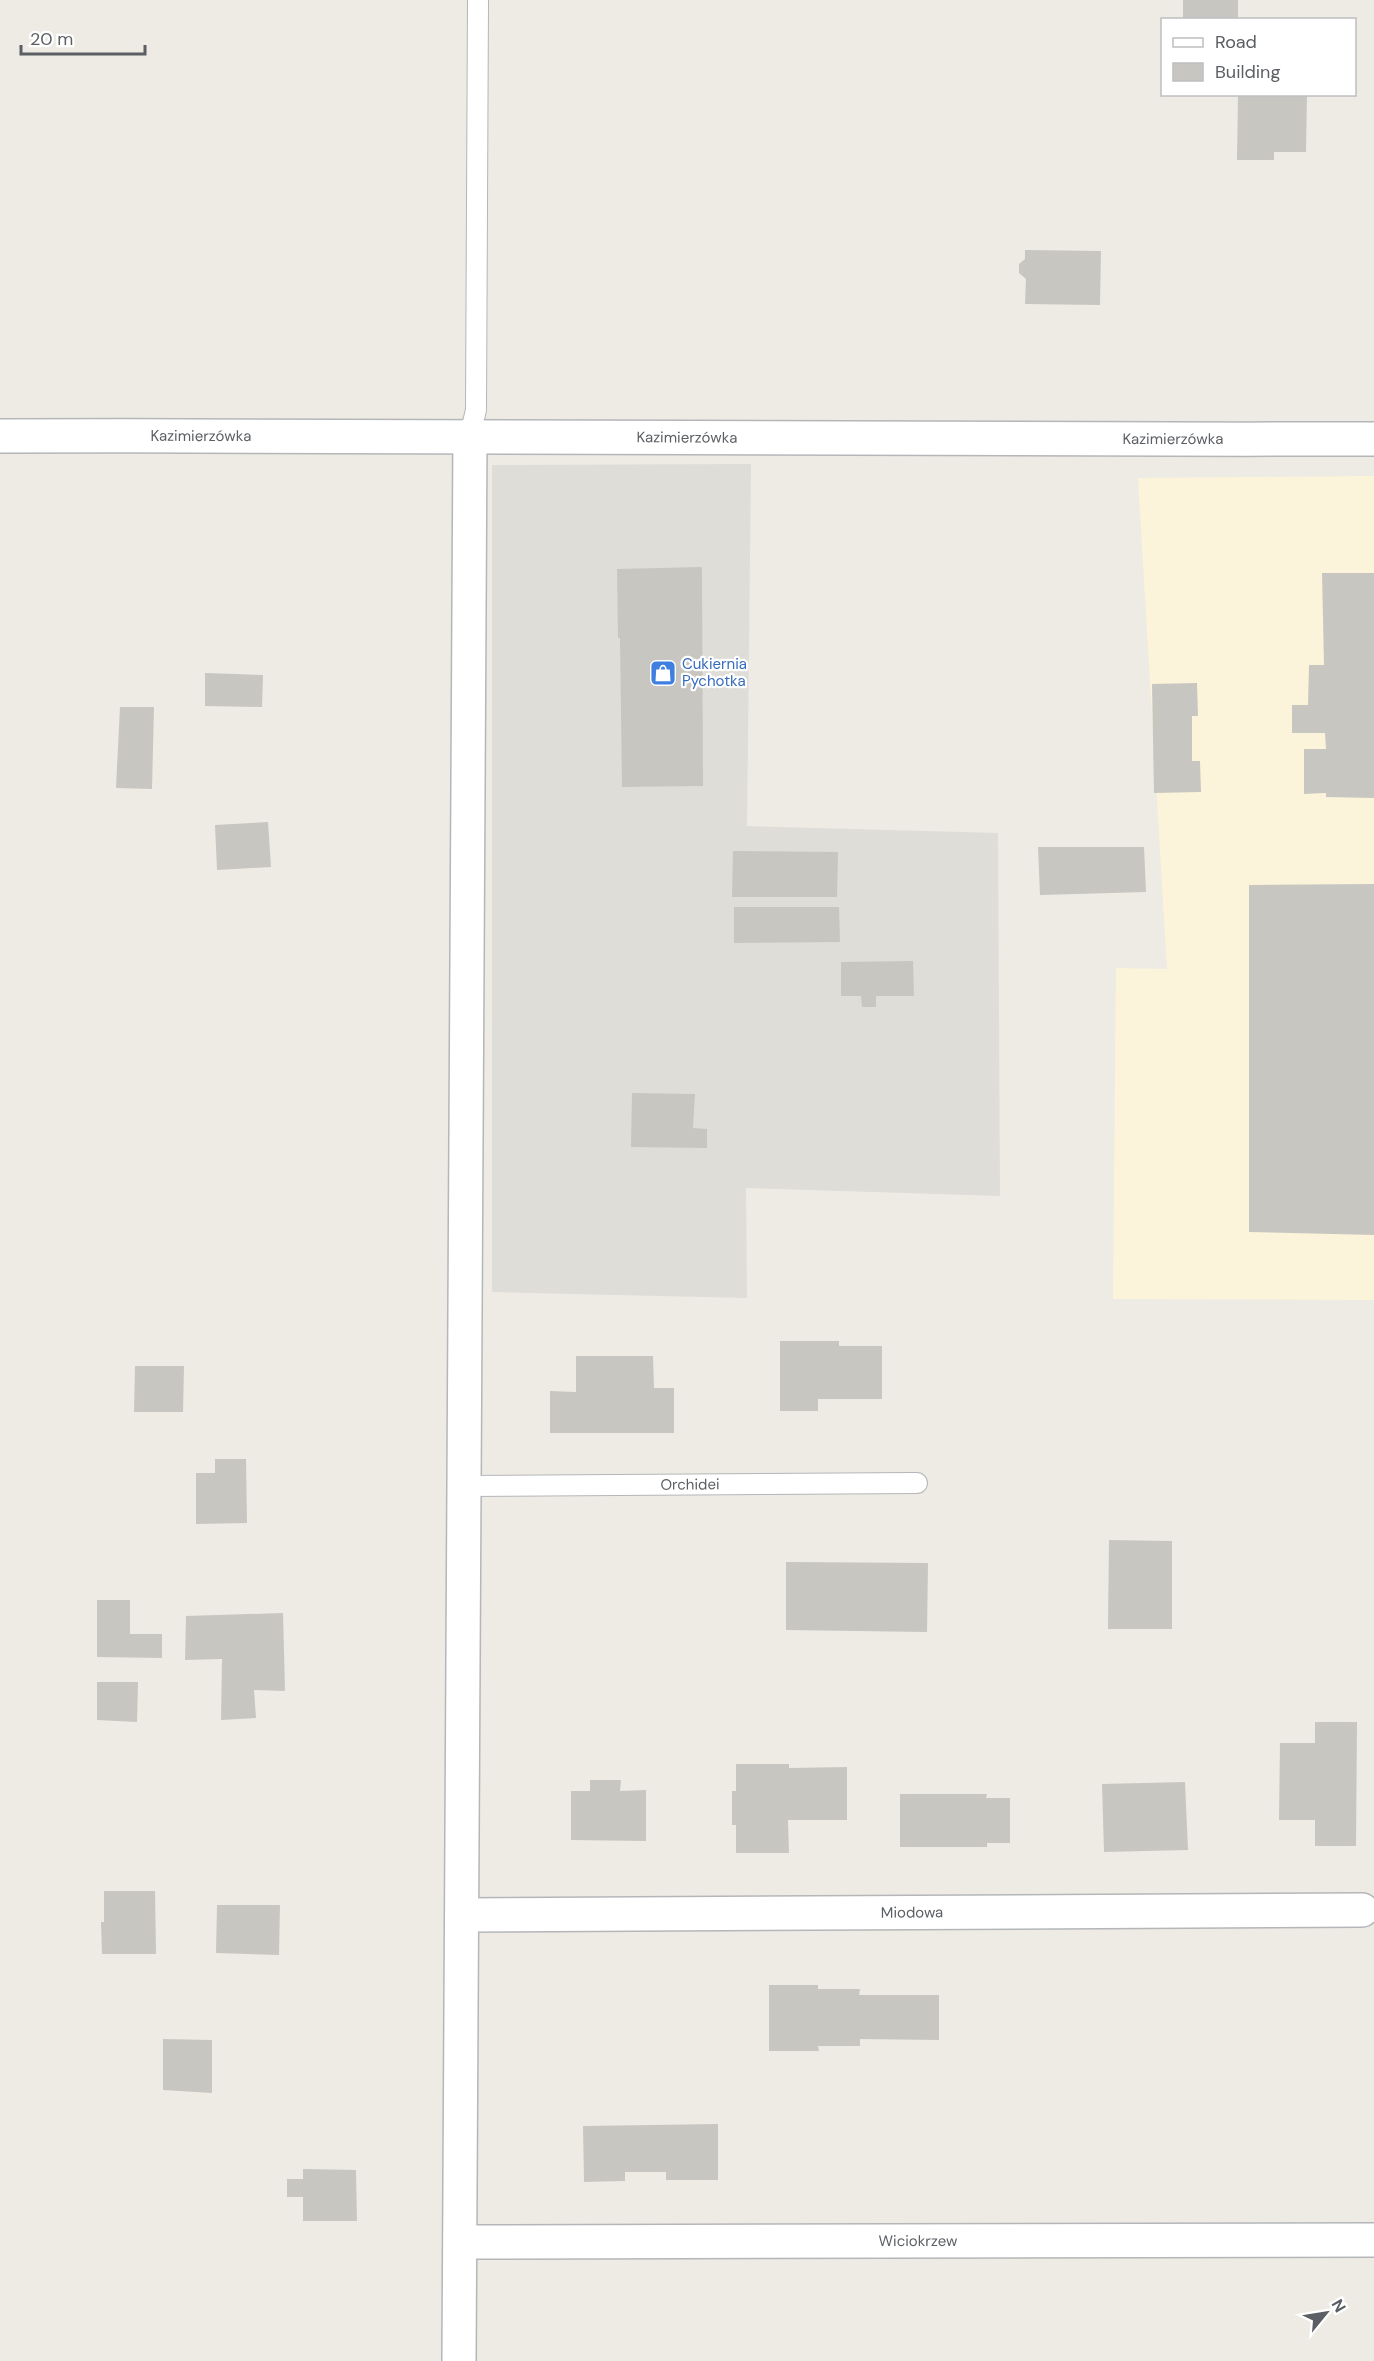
<svg xmlns="http://www.w3.org/2000/svg" width="1374" height="2361" font-family="'DM Sans',sans-serif">
	<style>
		.commercial { fill: #fbf4da }
		.industrial { fill: #dfddd8 }
		.building { fill: #c8c6c0 }
		.lines { fill: none; stroke-linecap: round; stroke-linejoin: round }
		.lane-casing { stroke: #b4b6ba; stroke-width: 22 }
		.street-casing { stroke: #b4b6ba; stroke-width: 36 }
		.lane { stroke: #fff; stroke-width: 20 }
		.street { stroke: #fff; stroke-width: 33 }
		.labels { text-anchor: middle; dominant-baseline: central; stroke-width: 4.5; stroke-linejoin: round; paint-order: stroke }
		.street-label { font-size: 15px; fill: #5b5f63; stroke: #fff }
		.shop-label { font-size: 15px; fill: #366cbe; stroke: #fff; text-anchor: start }
	</style>
	<rect width="100%" height="100%" fill="#edebe3"/>
	<path class="commercial" d="M1374,476V1300L1113,1299L1116,968L1167,969L1138,478Z"/>
	<path class="industrial" d="M751,464L747,826L998,833L1000,1196L746,1188L747,1298L492,1292V465Z"/>
	<path class="building" d="M1183,0H1238V20H1183Z
		M1238,94H1307L1306,152H1274V160H1237Z
		M1025,250L1101,251L1100,305L1025,304L1026,279L1019,273V264L1025,259Z
		M702,567L703,786L622,787L620,638H618L617,569Z
		M1322,573H1374V798L1326,797V793L1304,794V749H1326L1325,733H1292V705H1308L1309,665H1324Z
		M205,673L263,675L262,707L205,706Z
		M1197,683L1198,716H1192V761H1200L1201,792L1154,793L1152,684Z
		M120,707H154L152,789L116,788Z
		M268,822L271,867L217,870L215,825Z
		M1038,847H1144L1146,892L1040,895Z
		M733,851L838,852L837,897H732Z
		M1374,884V1235L1249,1232V885Z
		M734,907H839L840,942L734,943Z
		M913,961L914,996H876V1007H862L861,996H841V962Z
		M632,1093L695,1094L693,1128L707,1129V1148L631,1147Z
		M780,1341H839V1346H882V1399H818V1411H780Z
		M576,1356H653L654,1388H674V1433H550V1391L576,1392Z
		M135,1366H184L183,1412H134Z
		M215,1459H246L247,1523L196,1524V1473H215Z
		M1109,1540L1172,1541V1629H1108Z
		M786,1562L928,1563L927,1632L786,1630Z
		M97,1600H130V1634H162V1658L97,1657Z
		M283,1613L285,1691L254,1690L256,1718L221,1720L222,1659L185,1660L186,1616Z
		M97,1682H138L137,1722L97,1720Z
		M1315,1722H1357L1356,1846H1315V1820H1279L1280,1743H1315Z
		M736,1764H789V1768L847,1767V1820H788L789,1853H736V1825H732V1791H736Z
		M590,1780H621L620,1791L646,1790V1841L571,1840V1791H590Z
		M1185,1782L1188,1850L1104,1852L1102,1784Z
		M900,1794H987L986,1798H1010V1843H987V1847H900Z
		M104,1891H155L156,1954H102L101,1922H104Z
		M217,1905H280L279,1955L216,1953Z
		M769,1985H818V1989H860L859,1995H939V2040L860,2039V2046H818L819,2051H769Z
		M163,2039L212,2040V2093L163,2090Z
		M718,2124V2180H666V2172H625V2181L584,2182L583,2126Z
		M303,2169L356,2170L357,2221H303V2197H287V2179H303Z"/>
	<g class="lines">
		<defs>
			<g id="lane">
				<path d="M470,435L476,410L478,0"/>
				<path id="s1" d="M464,1486L917,1483"/>
			</g>
			<g id="street">
				<path id="s2" d="M0,436C458,435 916,440 1374,439"/>
				<path id="s3" d="M462,1915L1362,1910"/>
				<path id="s4" d="M460,2242L1374,2240"/>
				<path d="M459,2361L470,435"/>
			</g>
		</defs>
		<use href="#lane" class="lane-casing"/>
		<use href="#street" class="street-casing"/>
		<use href="#lane" class="lane"/>
		<use href="#street" class="street"/>
	</g>
	<defs>
		<symbol id="shop-square" viewBox="-11 -11 22 22"><rect x="-9" y="-9" width="18" height="18" rx="4" fill="#3f7fe0" stroke="#fff"/><path d="M-5-2.5h2.3a2.7 3.5 0 0 1 5.4 0H5L5.5 6h-11ZM-1.5-2.5h3a1.5 2.3 0 0 0-3 0Z" fill="#fff"/></symbol>
	</defs>
	<g fill-rule="evenodd">
		<use href="#shop-square" x="648" y="658" width="30" height="30"/>
	</g>
	<g class="labels">
		<g class="street-label">
			<text stroke="none"><textPath href="#s2" startOffset="201">Kazimierzówka</textPath></text>
			<text stroke="none"><textPath href="#s2" startOffset="687">Kazimierzówka</textPath></text>
			<text stroke="none"><textPath href="#s2" startOffset="1173">Kazimierzówka</textPath></text>
			<text stroke="none"><textPath href="#s1" startOffset="226">Orchidei</textPath></text>
			<text stroke="none"><textPath href="#s3" startOffset="450">Miodowa</textPath></text>
			<text stroke="none"><textPath href="#s4" startOffset="458">Wiciokrzew</textPath></text>
		</g>
		<g class="shop-label">
			<text x="682" y="664">Cukiernia<tspan x="682" dy="17">Pychotka</tspan></text>
		</g>
	</g>
	<rect x="1161" y="18" width="195" height="78" fill="#ffffff" stroke="#bdbfc1" stroke-width="1.5"/>
	<rect x="1173" y="38" width="30" height="9" fill="#ffffff" stroke="#bdbfc1" stroke-width="1.5"/>
	<text x="1215" y="48" font-size="18" fill="#5b5f63">Road</text>
	<rect x="1173" y="63" width="30" height="18" fill="#c8c6c0" stroke="#bdbfc1" stroke-width="1.5"/>
	<text x="1215" y="78" font-size="18" fill="#5b5f63">Building</text>
	<g transform="translate(1326 2313) rotate(60)" stroke="#ffffff" stroke-width="4.5" paint-order="stroke">
	<path d="M0-4.5L10 22L0 15L-10 22Z" fill="#5b5f63"/>
	<text y="-9" font-size="16" font-weight="bold" text-anchor="middle" fill="#5b5f63">N</text>
	</g>
	<path d="M21 45v9h124v-9" fill="none" stroke="#5b5f63" stroke-width="3"/>
	<text x="30" y="45" font-size="18" fill="#5b5f63" stroke="#ffffff" stroke-width="4.5" paint-order="stroke">20 m</text>
</svg>
